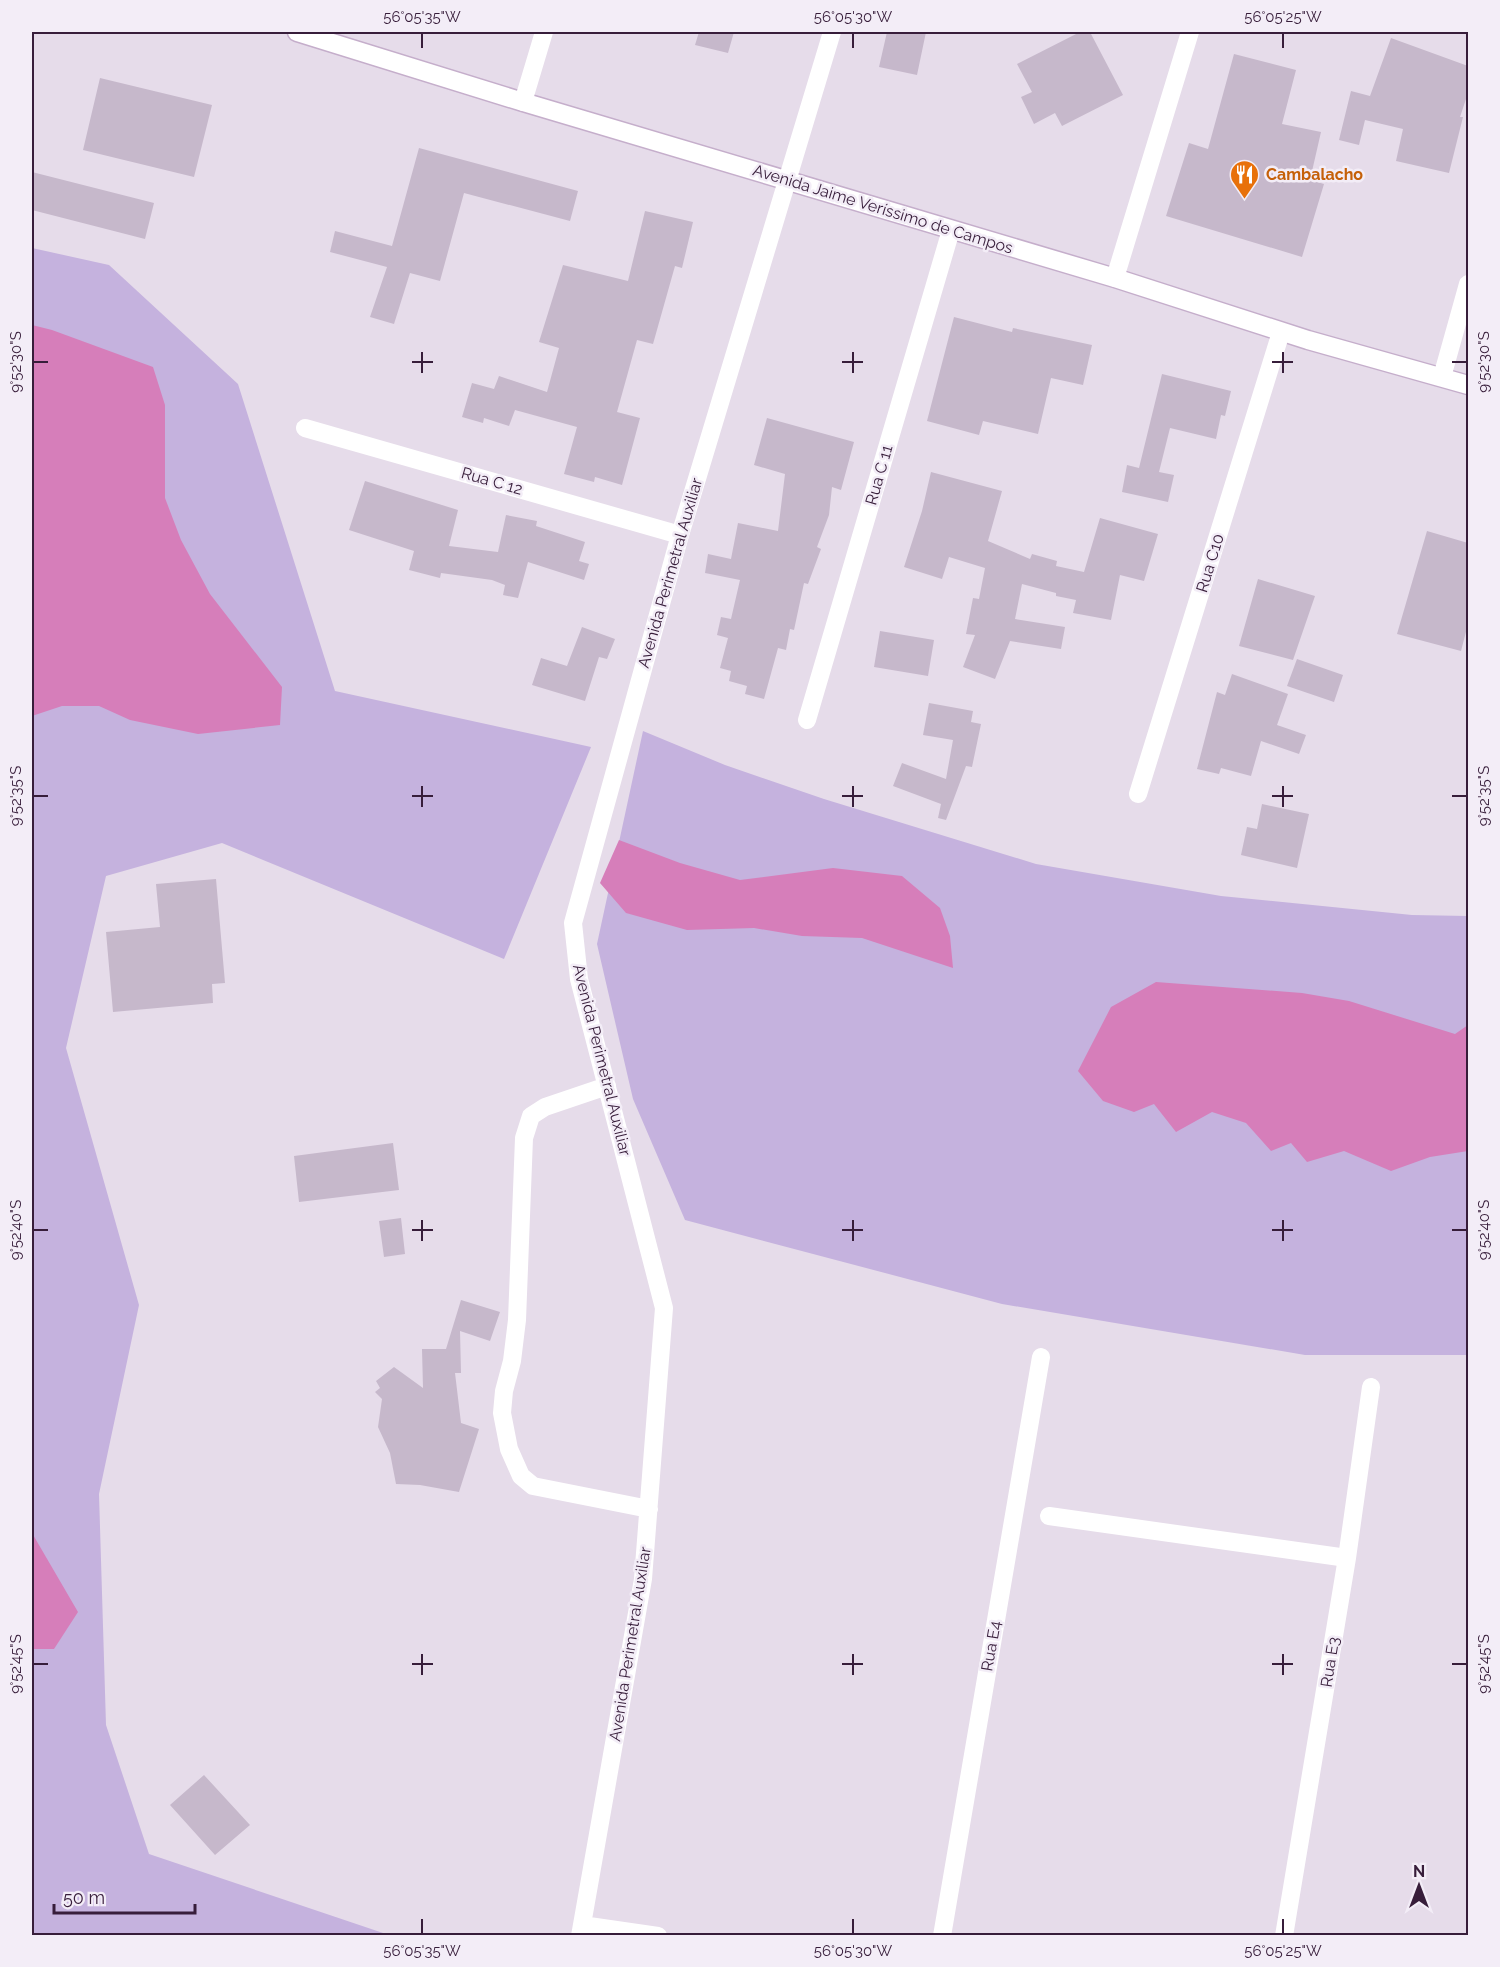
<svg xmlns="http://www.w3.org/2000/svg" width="1500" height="1967" font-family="Raleway,sans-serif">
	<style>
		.green { fill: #c5b2de }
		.water { fill: #d67eba }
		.building { fill: #c6b8cb }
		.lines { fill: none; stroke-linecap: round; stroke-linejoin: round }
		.secondary-casing { stroke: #c5aecb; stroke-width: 21 }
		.street { stroke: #fff; stroke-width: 18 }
		.secondary { stroke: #fff; stroke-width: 18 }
		.ticks { fill: none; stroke: #371d3a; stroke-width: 2 }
		.labels { text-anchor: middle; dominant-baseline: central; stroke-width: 5; stroke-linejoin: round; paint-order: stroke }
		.food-label { font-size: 16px; font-weight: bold; fill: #c56008; stroke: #f3edf7; text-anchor: start }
		.street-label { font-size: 16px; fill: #371d3a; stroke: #f3edf7 }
		.neatline { fill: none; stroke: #371d3a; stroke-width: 2 }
		.ticks-label { font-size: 15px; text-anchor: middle; fill: #371d3a }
	</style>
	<rect width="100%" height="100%" fill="#e6dcea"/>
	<path class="green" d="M32,248L109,265L238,384L335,691L591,747L504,959L222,843L106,876L66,1048L139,1305L99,1494L106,1725L149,1854L389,1935L32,1936Z
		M643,731L725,765L824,799L1036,864L1221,896L1412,915L1468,916V1355H1305L1002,1304L685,1220L633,1099L597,944Z"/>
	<path class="water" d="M32,325L52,330L153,367L165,405V498L181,540L210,594L282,687L280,725L198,734L130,720L99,706H62L32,716Z
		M619,840L680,863L740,880L833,868L902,876L940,908L950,936L953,968L862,938L802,936L754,928L687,930L626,913L600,883Z
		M1156,982L1302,993L1349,1001L1455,1034L1468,1025V1151L1430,1157L1391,1171L1344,1151L1307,1162L1291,1143L1271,1151L1246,1123L1212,1112L1176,1132L1154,1104L1134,1112L1103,1101L1078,1071L1111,1007Z
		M32,1533L78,1612L54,1649H32Z"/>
	<path class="building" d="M699,32H734L728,53L695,45Z
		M887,32H926L917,75L879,67Z
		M1080,32H1090L1123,95L1062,126L1055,113L1034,124L1021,97L1032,92L1017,64Z
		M1391,38L1468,66V93L1460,117H1463L1449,173L1396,161L1403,129L1365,120L1359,145L1339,140L1351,91L1370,96Z
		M1234,54L1296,70L1282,124L1321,132L1310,180L1324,184L1302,257L1166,216L1189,143L1208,149Z
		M100,78L212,105L194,177L83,150Z
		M419,148L578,191L570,221L464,193L440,281L410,273L394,324L370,317L387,267L330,252L335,231L392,246Z
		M32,172L154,203L145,239L32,210Z
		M645,211L693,222L682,268L675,266L653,344L637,340L617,412L640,418L622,485L595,477L594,482L564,474L577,427L515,410L509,426L484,418L483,423L462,417L472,383L494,389L499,376L547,392L559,348L539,342L563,265L628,281Z
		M954,317L1012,332L1013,328L1092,345L1083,385L1051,378L1038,434L983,421L979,435L927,421Z
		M1162,374L1231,391L1225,416L1221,415L1216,439L1170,428L1159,472L1174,475L1168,502L1122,492L1127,465L1139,468Z
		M767,418L854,442L841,490L832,487L829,515L817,547L821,549L808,584L804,583L794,630L790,629L786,650L778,648L764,699L745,694L747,686L729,681L731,671L720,668L728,638L717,635L721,617L731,619L740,580L705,573L708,554L731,559L738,523L778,531L785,474L754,465Z
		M931,472L1002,491L988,541L1030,559L1032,554L1057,561L1056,566L1084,572L1100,518L1158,534L1144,581L1120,575L1111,620L1073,613L1076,600L1056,596V593L1022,584L1015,619L1065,627L1061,649L1010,641L995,679L963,667L975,635L966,634L973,598L979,599L985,568L949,557L942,579L904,567L922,511Z
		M365,481L458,510L449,546L498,552L506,515L537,521L536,526L585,542L579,561L589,564L584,580L528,562L518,598L503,595L505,585L492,580L441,573L440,578L409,570L414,551L349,530Z
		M1427,531L1468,543V624L1461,651L1397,634Z
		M1258,579L1315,596L1293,660L1239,646Z
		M582,627L615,639L607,659L599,657L585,701L532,685L541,658L567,666Z
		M880,631L934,640L928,676L874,667Z
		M1297,659L1343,675L1334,702L1287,686Z
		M1232,674L1288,694L1277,725L1306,735L1299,754L1261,741L1251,776L1221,768L1219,774L1197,769L1217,692L1225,695Z
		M929,703L973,711L971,722L981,724L972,767L966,766L946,820L938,818L941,804L893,786L902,763L946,779L953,740L923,735Z
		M1262,804L1309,814L1297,868L1241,855L1247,827L1257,829Z
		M216,879L225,983L212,984L213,1003L113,1012L106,932L160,927L156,884Z
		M393,1143L399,1190L299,1202L294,1156Z
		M401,1218L405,1254L384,1257L379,1221Z
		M461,1300L500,1312L490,1341L460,1331L461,1373H455L461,1423L479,1429L459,1492L420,1485L396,1484L390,1453L378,1427L382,1399L375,1392L380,1388L376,1381L394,1367L423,1388L422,1349H446Z
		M204,1775L250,1825L215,1855L170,1805Z"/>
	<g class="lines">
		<defs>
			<path id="secondary" d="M297,32L523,102L1115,278L1308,340L1468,385"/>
		</defs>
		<use href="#secondary" class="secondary-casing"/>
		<path class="street" d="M523,102L544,32
			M1115,278L1190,32
			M1442,377L1468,284
			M305,428L680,535
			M807,720L951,230
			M1138,794L1281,332
			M607,1086L545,1107L531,1116L524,1138L517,1320L512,1361L504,1391L502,1413L509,1449L521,1476L533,1486L649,1509
			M1049,1516L1347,1558
			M582,1925L658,1936
			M580,1936L643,1579L664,1308L579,979L573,923L680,535L832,32
			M942,1936L1041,1357
			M1284,1936L1347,1558L1371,1387"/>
		<use href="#secondary" class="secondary"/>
	</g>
	<path class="ticks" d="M422,33V48M853,33V48M1283,33V48M422,352V373M853,352V373M1283,352V373M33,362H48M412,362H433M842,362H863M1272,362H1293M1452,362H1467M422,786V807M853,786V807M1283,786V807M33,796H48M412,796H433M842,796H863M1272,796H1293M1452,796H1467M422,1220V1241M853,1220V1241M1283,1220V1241M33,1230H48M412,1230H433M842,1230H863M1272,1230H1293M1452,1230H1467M422,1654V1675M853,1654V1675M1283,1654V1675M33,1664H48M412,1664H433M842,1664H863M1272,1664H1293M1452,1664H1467M422,1919V1934M853,1919V1934M1283,1919V1934"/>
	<defs>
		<symbol id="restaurant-pin" viewBox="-11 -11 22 30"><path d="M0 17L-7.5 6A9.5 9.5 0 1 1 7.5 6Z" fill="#e8710a" stroke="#f3edf7"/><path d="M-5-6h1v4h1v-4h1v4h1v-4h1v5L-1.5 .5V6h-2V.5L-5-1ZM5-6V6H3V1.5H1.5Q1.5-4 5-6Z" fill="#fff"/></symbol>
	</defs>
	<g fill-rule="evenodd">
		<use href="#restaurant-pin" x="1228" y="158" width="33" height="45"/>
	</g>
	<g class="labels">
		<g class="food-label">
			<text x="1266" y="174">Cambalacho</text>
		</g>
		<g class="street-label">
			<text transform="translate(883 209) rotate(17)">Avenida Jaime Veríssimo de Campos</text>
			<text transform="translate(879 475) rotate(-74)">Rua C 11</text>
			<text transform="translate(492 481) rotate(16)">Rua C 12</text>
			<text transform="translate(1210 563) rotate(-73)">Rua C10</text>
			<text transform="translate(670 573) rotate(-74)">Avenida Perimetral Auxiliar</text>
			<text transform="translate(602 1060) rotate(76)">Avenida Perimetral Auxiliar</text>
			<text transform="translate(630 1644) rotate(-81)">Avenida Perimetral Auxiliar</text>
			<text transform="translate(991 1646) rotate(-80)">Rua E4</text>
			<text transform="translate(1330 1662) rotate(-81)">Rua E3</text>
		</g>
	</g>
	<rect width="1500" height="1967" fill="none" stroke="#f3edf7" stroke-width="66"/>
	<g transform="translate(1419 1886)" stroke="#f3edf7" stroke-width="4.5" paint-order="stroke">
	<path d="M0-4.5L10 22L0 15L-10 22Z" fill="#371d3a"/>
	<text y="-9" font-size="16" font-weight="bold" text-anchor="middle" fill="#371d3a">N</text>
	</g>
	<path d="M54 1904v9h141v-9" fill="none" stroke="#371d3a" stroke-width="3"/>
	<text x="63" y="1904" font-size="18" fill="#371d3a" stroke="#f3edf7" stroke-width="4.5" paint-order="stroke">50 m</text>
	<rect x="33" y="33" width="1434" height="1901" class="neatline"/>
	<g class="ticks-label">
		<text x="422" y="22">56°05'35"W</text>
		<text x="853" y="22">56°05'30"W</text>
		<text x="1283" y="22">56°05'25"W</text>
		<text transform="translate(16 362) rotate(-90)" y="5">9°52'30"S</text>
		<text transform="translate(1484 362) rotate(-90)" y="5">9°52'30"S</text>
		<text transform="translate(16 796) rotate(-90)" y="5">9°52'35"S</text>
		<text transform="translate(1484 796) rotate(-90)" y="5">9°52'35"S</text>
		<text transform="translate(16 1230) rotate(-90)" y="5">9°52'40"S</text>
		<text transform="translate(1484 1230) rotate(-90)" y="5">9°52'40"S</text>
		<text transform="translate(16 1664) rotate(-90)" y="5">9°52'45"S</text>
		<text transform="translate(1484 1664) rotate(-90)" y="5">9°52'45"S</text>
		<text x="422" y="1956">56°05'35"W</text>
		<text x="853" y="1956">56°05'30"W</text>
		<text x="1283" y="1956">56°05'25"W</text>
	</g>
</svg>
